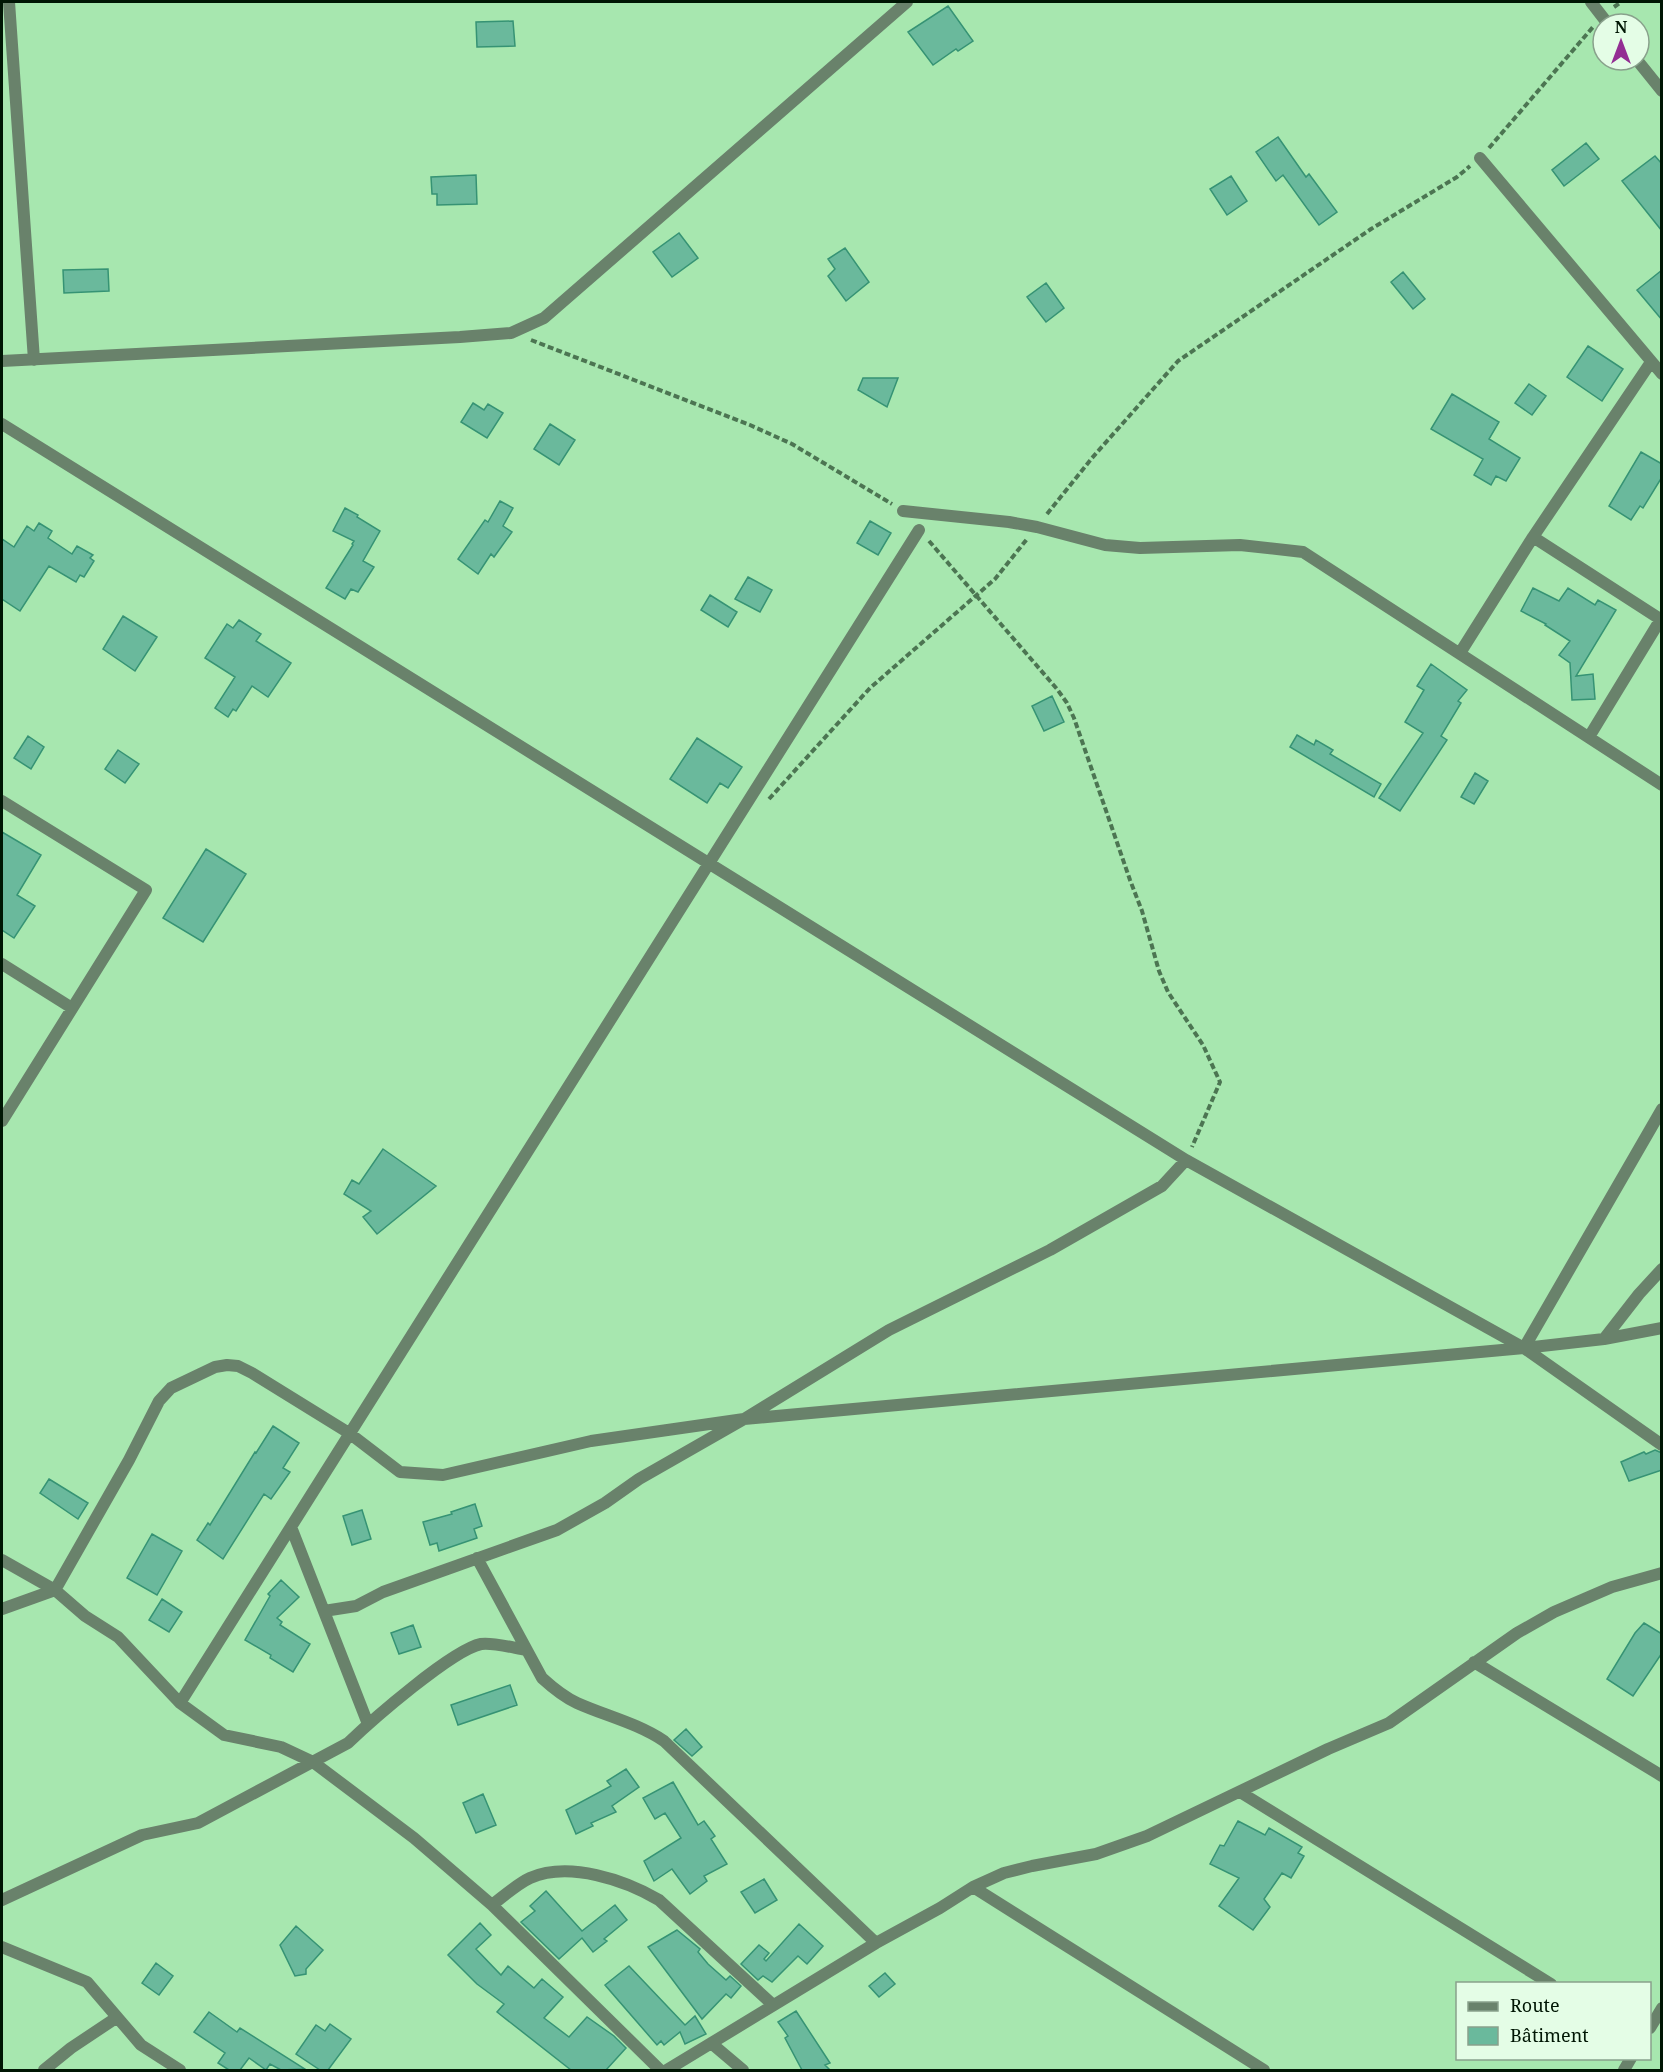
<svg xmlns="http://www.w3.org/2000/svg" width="1663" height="2072" font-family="'Noto Serif',serif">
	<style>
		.building { fill: #6ab99c; stroke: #369374; stroke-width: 1.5 }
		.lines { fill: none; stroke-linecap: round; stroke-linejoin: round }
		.path { stroke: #4c7552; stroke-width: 4; stroke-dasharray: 6 3; stroke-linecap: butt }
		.minor { stroke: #69826b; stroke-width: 12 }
	</style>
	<rect width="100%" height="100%" fill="#a7e7af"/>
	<path class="building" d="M948,6L973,41L958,51L956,49L933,65L908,32Z
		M513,21L515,46L477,47L476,22Z
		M1278,137L1306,177L1309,174L1337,212L1319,225L1283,175L1276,181L1256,152Z
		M1586,143L1599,159L1564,186L1552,170Z
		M1655,156L1662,164V231L1622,181Z
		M476,175L477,204L437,205V194H432L431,177Z
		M1231,176L1247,201L1227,215L1210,189Z
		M679,233L698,258L672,277L653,252Z
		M845,248L869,282L846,301L828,276L835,269L828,259Z
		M108,269L109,291L64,293L63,270Z
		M1662,270V320L1637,290Z
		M1403,272L1425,299L1413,309L1391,282Z
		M1046,283L1064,308L1046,322L1027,297Z
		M1588,346L1623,369L1602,401L1567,377Z
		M863,378H898L887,407L858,390Z
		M1529,384L1546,396L1532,415L1515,403Z
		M1452,394L1499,422L1489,439L1520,458L1506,481L1496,476L1491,485L1474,475L1483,459L1431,429Z
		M473,403L484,410L488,404L503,413L487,438L461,422Z
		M550,424L575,440L559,465L534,449Z
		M1641,452L1662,464V477L1643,508L1640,506L1631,520L1609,506Z
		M500,501L513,508L503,526L512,532L494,557L491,554L478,574L458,559L485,520L488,522Z
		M345,508L358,515L357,517L380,531L363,561L374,567L358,592L351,589L345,599L326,588L353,545L352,544L354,541L333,531Z
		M870,521L891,533L878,555L857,543Z
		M39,523L52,531L48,538L72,554L77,546L93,555L90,558L94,561L84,577L80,575L76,582L49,566L20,611L2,599V539L14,547L27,526L34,531Z
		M748,577L772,590L760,612L735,599Z
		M1533,588L1559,601L1568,588L1595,605L1598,600L1616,610L1576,676L1593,674L1595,699L1572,700L1570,663L1559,655L1570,641L1545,625L1546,624L1521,611Z
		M710,595L737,612L728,627L701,610Z
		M123,616L157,637L135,671L103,649Z
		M239,620L261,634L256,641L291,663L268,697L252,686L236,711L233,709L228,717L215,708L235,677L205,658L227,624L233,628Z
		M1431,664L1467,690L1458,701L1461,703L1441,736L1447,740L1400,811L1379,798L1423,733L1405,722L1424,690L1417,686Z
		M1052,696L1064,722L1044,731L1032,706Z
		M1297,735L1314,745L1316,740L1333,750L1330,754L1381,784L1374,797L1290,747Z
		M28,736L44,747L31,769L14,758Z
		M697,738L742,767L728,788L720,783L707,803L670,779Z
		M118,750L139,764L125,783L105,769Z
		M1475,773L1488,781L1474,804L1461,797Z
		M2,832L41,855L17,895L35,906L14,938L2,930Z
		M206,849L246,874L203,942L163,918Z
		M383,1149L436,1186L377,1234L363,1217L371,1211L344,1194L352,1180L359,1184Z
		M273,1426L299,1443L283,1468L290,1472L271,1499L264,1494L223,1559L197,1540L208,1523L210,1525L255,1452L256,1453Z
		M1655,1450L1662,1453V1470L1629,1481L1621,1462L1644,1452L1646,1454Z
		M49,1479L88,1503L78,1519L40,1493Z
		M475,1504L482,1526L474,1529L477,1538L439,1551L437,1543L430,1545L423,1522L452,1514L451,1512Z
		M362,1510L371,1539L352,1545L343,1516Z
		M152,1534L182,1551L157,1595L127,1578Z
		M281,1580L299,1597L277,1618L282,1622L280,1625L310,1644L293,1672L270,1658L271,1655L245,1640L270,1596L268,1594Z
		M162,1599L182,1612L169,1632L149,1620Z
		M1644,1623L1662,1634V1653L1633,1696L1607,1679L1635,1633Z
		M413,1625L421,1647L399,1654L391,1633Z
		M510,1685L517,1705L458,1725L451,1705Z
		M686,1729L702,1747L692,1756L674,1740Z
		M626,1769L639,1787L612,1806L616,1812L591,1823L593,1826L576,1834L566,1810L611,1786L607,1781Z
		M673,1782L698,1825L704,1821L715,1836L711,1839L727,1864L704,1876L707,1881L690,1894L672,1869L654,1881L644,1861L681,1838L665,1813L655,1819L643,1798Z
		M483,1794L496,1825L476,1833L463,1803Z
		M1238,1821L1265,1835L1269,1828L1302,1847L1298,1853L1304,1856L1291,1878L1282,1873L1264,1899L1270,1907L1253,1930L1219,1906L1239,1878L1210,1864L1220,1845L1224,1846Z
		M764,1879L777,1900L755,1913L741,1892Z
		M546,1891L582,1931L615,1905L627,1920L604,1939L607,1941L593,1952L582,1938L559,1959L521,1922L535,1911L530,1906Z
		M480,1923L491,1935L476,1949L501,1975L508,1966L534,1988L542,1979L563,1997L544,2018L569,2037L587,2017L614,2036L626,2048L606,2070H571L497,2012L504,2004L477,1984L448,1955Z
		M799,1924L823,1946L807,1964L798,1956L772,1982L763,1976L758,1980L741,1964L759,1945L769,1953L764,1959L766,1961Z
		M296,1926L323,1950L306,1969V1974L295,1976L280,1945Z
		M677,1930L700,1949L698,1952L708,1964L726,1980L730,1976L741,1986L731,1998L726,1994L702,2019L648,1947Z
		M156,1963L173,1976L159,1995L142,1983Z
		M629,1966L685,2025L695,2016L706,2034L685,2044L680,2032L664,2045L661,2041L657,2045L605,1985Z
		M885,1973L895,1984L879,1997L869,1986Z
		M796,2011L830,2063L825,2065L830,2070H802L785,2038L788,2036L778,2022Z
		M209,2012L237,2032L240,2028L305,2069L281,2070L270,2064L266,2070L249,2058L240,2070H229L218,2063L225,2053L194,2032Z
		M330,2024L351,2039L328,2070H320L296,2054L316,2025L325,2031Z"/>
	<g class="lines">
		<path class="path" d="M1614,7L1621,2
			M1489,148L1593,27
			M531,340L750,425L792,444L892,504
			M1047,514L1092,458L1178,361L1371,229L1457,177L1470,166
			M929,541L1057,689L1067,703L1074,718L1130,880L1142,911L1159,971L1168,992L1203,1045L1220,1082L1192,1147
			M769,799L870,688L995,579L1027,539"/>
		<path class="minor" d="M9,2L34,360
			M1591,2L1608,24
			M1637,60L1662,91
			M1480,158L1662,374
			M2,361L460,337L511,333L544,318L907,2
			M2,424L1186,1160L1524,1348L1662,1445
			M903,511L1009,522L1037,527L1105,545L1140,548L1240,545L1303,552L1662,785
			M1533,537L1660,619
			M1460,653L1533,537L1651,362
			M1589,737L1662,617
			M2,801L146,890L2,1121
			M2,964L72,1008
			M1604,1339L1639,1294L1662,1269
			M1524,1348L1662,1109
			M291,1527L368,1724
			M477,1558L542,1678C553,1688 564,1697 577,1703C606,1716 637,1723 664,1741L876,1943
			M2,1560L55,1590L85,1616L118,1637L180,1703L224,1735L281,1747L313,1762L414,1838L492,1905L660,2070
			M2,1609L55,1590L129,1460L159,1401L171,1388L215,1367L227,1365L238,1366L252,1373L349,1433L400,1472L443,1475L591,1441L744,1419L1524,1348L1604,1339L1662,1328
			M324,1611L356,1606L383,1592L557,1530L605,1503L639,1479L744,1419L889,1330L1050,1250L1162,1186L1186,1160
			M1474,1662L1662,1776
			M180,1703L919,530
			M1240,1792L1551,1984
			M973,1887L1264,2070
			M2,1900L142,1835L198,1823L348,1743C372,1720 452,1650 481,1644C492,1642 514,1648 526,1650
			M492,1905C504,1896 517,1884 530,1878C569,1861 625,1880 659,1900L773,2005
			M2,1947L87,1982L141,2045L180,2070
			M1650,2028L1662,2008
			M711,2043L743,2070
			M44,2070L71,2048L116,2018
			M667,2070L876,1943L940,1908L973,1887L1004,1873L1032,1866L1096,1854L1147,1836L1328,1749L1389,1723L1517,1633L1554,1612L1612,1587L1662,1573
			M1624,2070L1631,2058"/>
	</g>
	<rect width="1663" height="2072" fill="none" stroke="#001604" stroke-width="6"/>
	<rect x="1456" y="1982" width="195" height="78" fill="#e4fde6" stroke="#89a18c" stroke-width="1.5"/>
	<rect x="1468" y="2002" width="30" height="9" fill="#69826b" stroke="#89a18c" stroke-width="1.5"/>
	<text x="1510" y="2012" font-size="18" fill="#001604">Route</text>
	<rect x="1468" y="2027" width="30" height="18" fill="#6ab99c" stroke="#89a18c" stroke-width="1.5"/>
	<text x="1510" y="2042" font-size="18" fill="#001604">Bâtiment</text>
	<g transform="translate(1621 42)"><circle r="28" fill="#e4fde6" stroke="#89a18c" stroke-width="1.5"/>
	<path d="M0-4.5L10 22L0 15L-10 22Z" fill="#932e93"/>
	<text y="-9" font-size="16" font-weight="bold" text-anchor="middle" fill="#001604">N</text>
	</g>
</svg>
